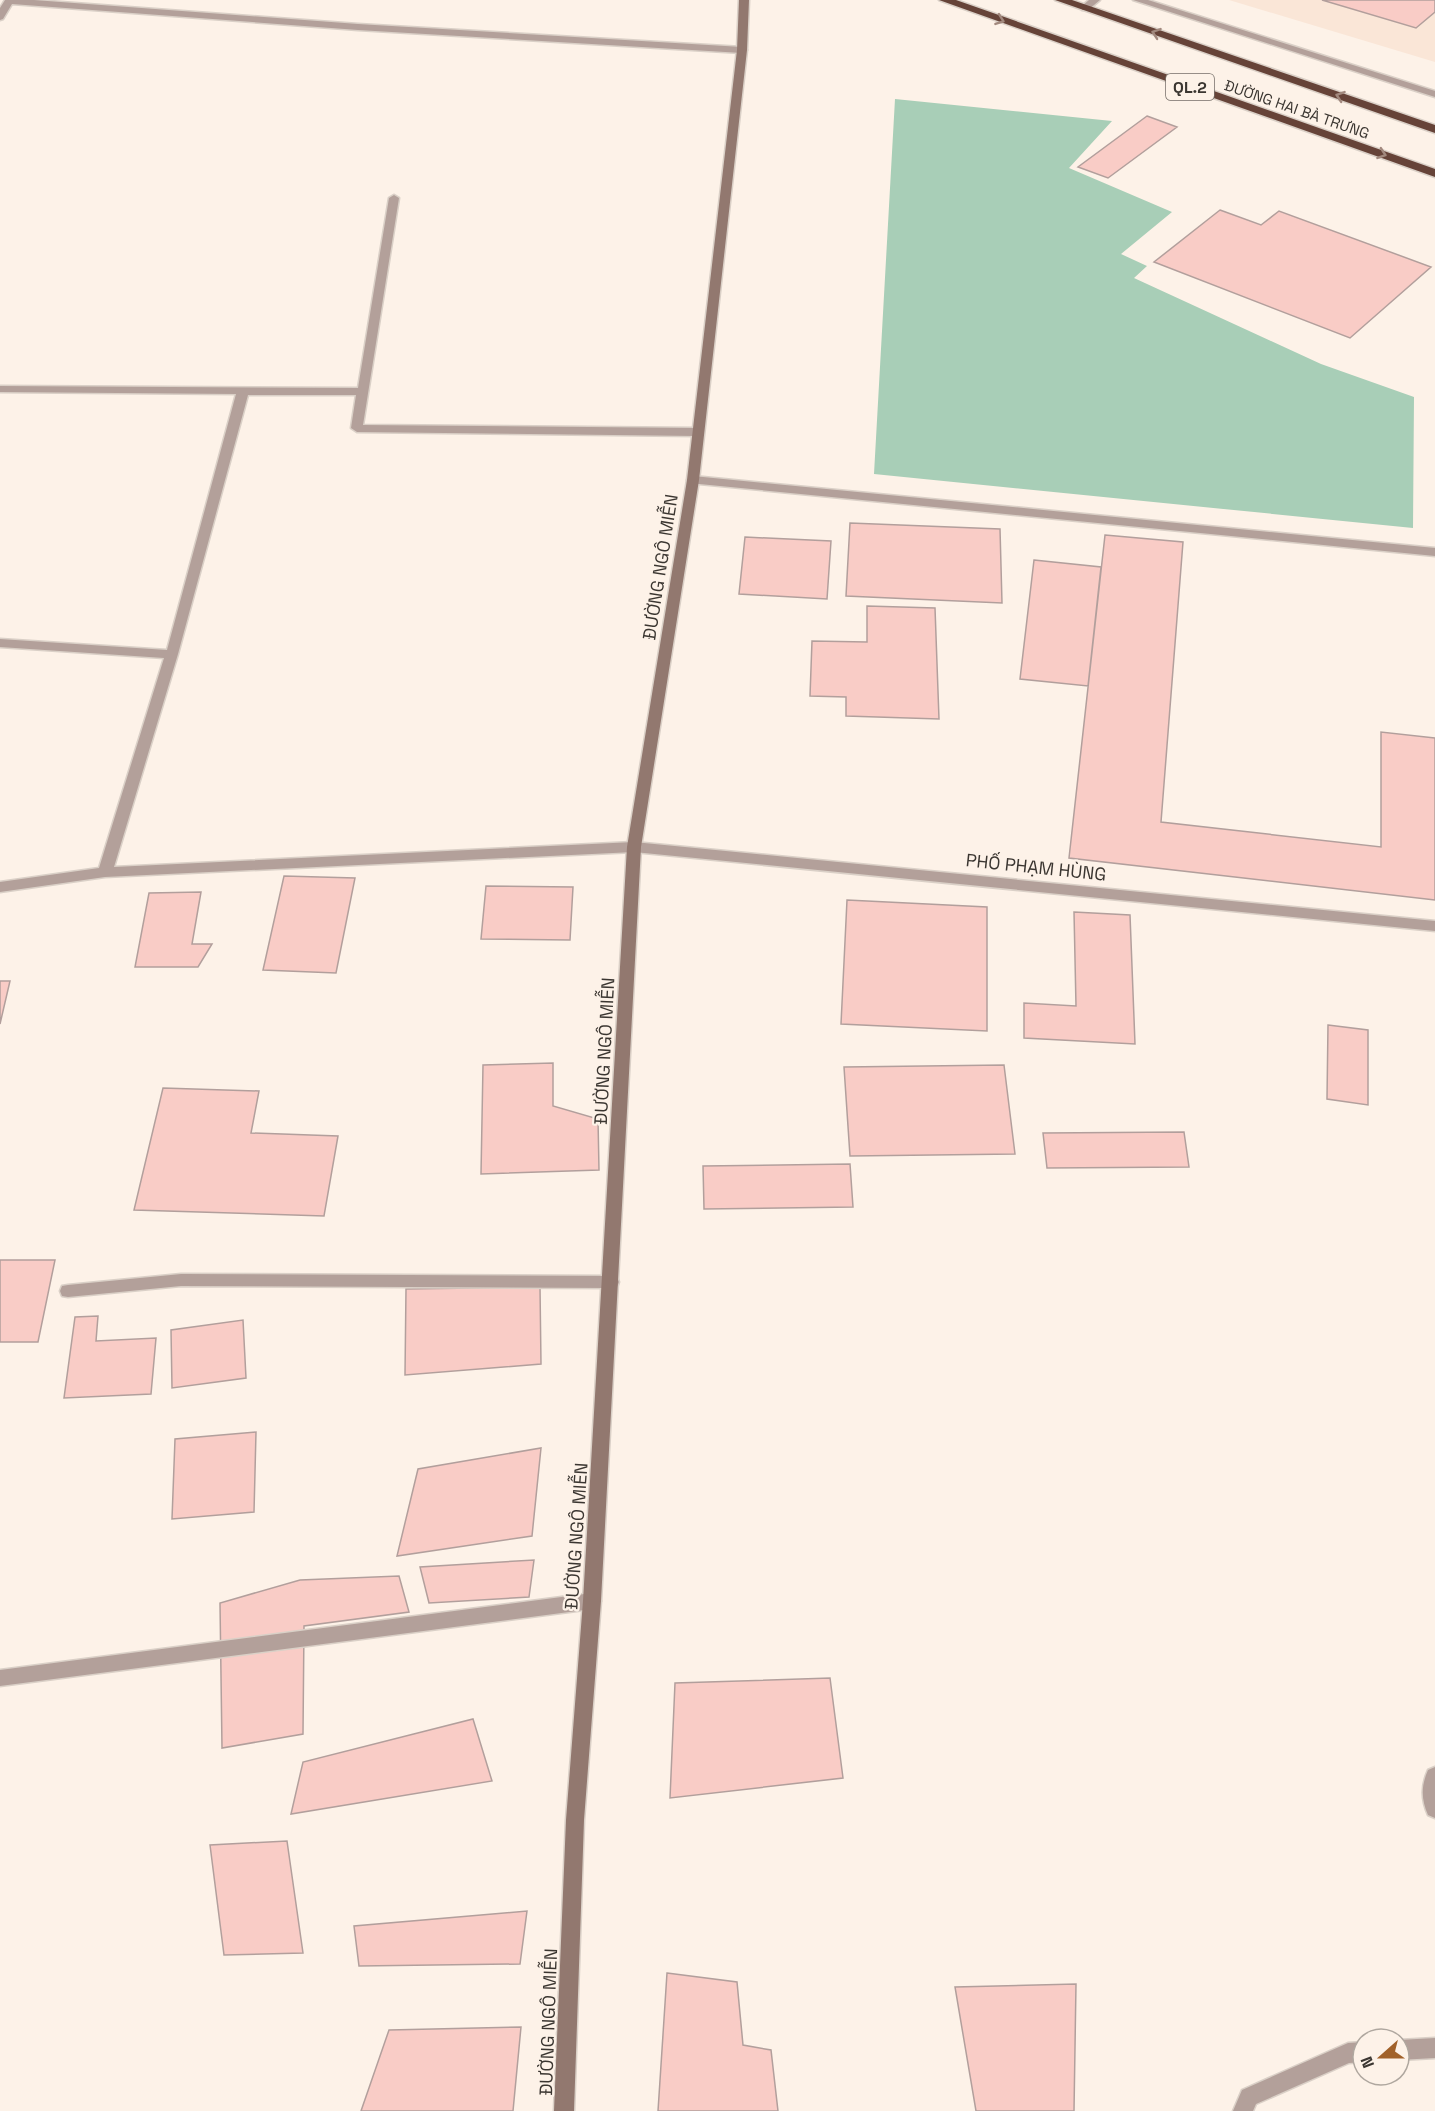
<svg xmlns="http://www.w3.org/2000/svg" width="1435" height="2111" font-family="'Space Grotesk',sans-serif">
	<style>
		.industrial { fill: #fae6d7 }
		.green { fill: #a8ceb7 }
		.building { fill: #f9ccc6; stroke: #b29f9c; stroke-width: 1.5 }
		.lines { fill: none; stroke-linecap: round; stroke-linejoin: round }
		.street-casing { stroke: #dad0c7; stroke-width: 3 }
		.secondary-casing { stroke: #dad0c7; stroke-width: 3 }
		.highway-casing { stroke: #dad0c7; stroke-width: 3 }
		.street { fill: #b3a09a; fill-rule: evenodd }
		.secondary { fill: #92786f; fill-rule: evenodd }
		.highway { fill: #664338; fill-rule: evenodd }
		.oneway { stroke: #a2897e }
		.labels { text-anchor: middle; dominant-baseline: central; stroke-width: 4.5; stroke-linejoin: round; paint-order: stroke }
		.far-street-label { font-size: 15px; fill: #3b3631; stroke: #fdf2e8 }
		.shield { fill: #fdf2e8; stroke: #756e68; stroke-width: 1.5 }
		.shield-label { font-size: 16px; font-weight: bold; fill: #3b3631 }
		.street-label { font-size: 18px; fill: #3b3631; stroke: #fdf2e8 }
	</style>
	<rect width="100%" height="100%" fill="#fdf2e8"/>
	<path class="industrial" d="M1229,0H1435V62Z"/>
	<path class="green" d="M895,99L1112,121L1069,168L1172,212L1121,254L1147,266L1134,278L1321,364L1414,397L1413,528L874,474Z"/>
	<path class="building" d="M1322,0H1435V12L1416,28Z
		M1147,116L1177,127L1108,178L1078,167Z
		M1220,210L1261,225L1279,211L1431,267L1350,338L1154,262Z
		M850,523L1000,529L1002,603L846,596Z
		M1105,535L1183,542L1161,822L1381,847V732L1435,738V900L1069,858Z
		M745,537L831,541L827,599L739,594Z
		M1034,560L1101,567L1088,686L1020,679Z
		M867,606L935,608L939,719L846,716V697L810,696L812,641L867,642Z
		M284,876L355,878L336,973L263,970Z
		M486,886L573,887L570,940L481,939Z
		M201,892L192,944H212L198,967H135L149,893Z
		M847,900L987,907V1031L841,1024Z
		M1074,912L1130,915L1135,1044L1024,1038V1003L1076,1006Z
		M0,981H10L0,1024Z
		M1328,1025L1368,1030V1105L1327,1099Z
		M553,1063V1106L598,1119L599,1170L481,1174L483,1065Z
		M1004,1065L1015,1154L850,1156L844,1067Z
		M163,1088L259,1091L251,1133L338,1136L324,1216L134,1210Z
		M1184,1132L1189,1167L1047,1168L1043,1133Z
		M850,1164L853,1207L704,1209L703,1166Z
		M0,1260H55L38,1342H0Z
		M540,1287L541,1364L405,1375L406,1289Z
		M98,1316L96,1341L156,1338L151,1394L64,1398L75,1317Z
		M243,1320L246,1378L172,1388L171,1330Z
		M256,1432L254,1512L172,1519L175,1439Z
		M541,1448L532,1536L397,1556L418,1469Z
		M534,1560L529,1597L429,1603L420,1567Z
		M399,1576L409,1612L304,1626L303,1734L222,1748L220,1603L300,1580Z
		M830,1678L843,1778L670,1798L675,1683Z
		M473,1719L492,1781L291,1814L303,1762Z
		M287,1841L303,1953L224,1955L210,1845Z
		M527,1911L520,1964L359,1966L354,1926Z
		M667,1973L737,1982L743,2045L771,2050L778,2111H658Z
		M1076,1984L1074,2111H976L955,1987Z
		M521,2027L513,2111H361L389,2030Z"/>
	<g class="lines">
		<defs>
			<path id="street" d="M5,0H34L358,24L742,47L747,50L742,53L358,30L12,4L3,19L0,20V8Z
				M1089,0H1100L1088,10H1082V6Z
				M1133,0H1148L1435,91V97Z
				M394,195L399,198L363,425L697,428L703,432L697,436L357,432L351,428L356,395H248L178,654L114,867L634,842L1435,921V931L634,852L105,877L0,892V882L99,868L164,658L0,647V639L167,650L236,394L0,392V386L358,388L389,198Z
				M693,476L1435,548V556L689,483L687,480Z
				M181,1274L611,1276L617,1277L619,1282L617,1287L611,1288L181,1286L68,1297L62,1296L60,1291L62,1286L68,1285Z
				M592,1593L598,1596L601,1601L598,1606L592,1609L0,1686V1670Z
				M1435,1767V1818L1428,1815C1421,1799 1421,1786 1428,1770Z
				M1435,2038V2058L1399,2060V2040Z
				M1363,2042V2062L1349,2063L1256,2104L1253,2111H1233L1242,2090L1348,2043Z"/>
			<path id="secondary" d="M739,0H749L747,50L699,480L641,847L601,1601L584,1820L574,2111H554L566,1820L583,1601L627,847L687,480L737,50Z"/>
			<path id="highway" d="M939,0H956L1435,169V177Z
				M1055,0H1072L1435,125V133Z"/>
		</defs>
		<use href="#street" class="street-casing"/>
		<use href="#secondary" class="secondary-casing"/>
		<use href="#highway" class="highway-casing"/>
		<use href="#street" class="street"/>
		<use href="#secondary" class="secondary"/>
		<use href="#highway" class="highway"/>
	</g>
	<defs><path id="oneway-chevron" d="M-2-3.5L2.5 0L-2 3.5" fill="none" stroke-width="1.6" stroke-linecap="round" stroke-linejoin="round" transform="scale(1.5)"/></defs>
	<g class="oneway">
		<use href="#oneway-chevron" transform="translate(1000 20) rotate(20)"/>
		<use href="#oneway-chevron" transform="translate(1156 33) rotate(-161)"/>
		<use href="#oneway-chevron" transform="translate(1340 96) rotate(-161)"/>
		<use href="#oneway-chevron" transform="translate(1382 154) rotate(19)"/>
	</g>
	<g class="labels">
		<g class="far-street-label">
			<text transform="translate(1297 109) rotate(19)">ĐƯỜNG HAI BÀ TRƯNG</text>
		</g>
		<rect class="shield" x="1166" y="74" width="48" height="26" rx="4.5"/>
		<g class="shield-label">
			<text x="1190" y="87">QL.2</text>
		</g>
		<g class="street-label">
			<text transform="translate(660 567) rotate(-81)">ĐƯỜNG NGÔ MIỄN</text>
			<text transform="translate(1036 867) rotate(6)">PHỐ PHẠM HÙNG</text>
			<text transform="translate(604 1051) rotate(-87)">ĐƯỜNG NGÔ MIỄN</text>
			<text transform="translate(576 1536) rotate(-86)">ĐƯỜNG NGÔ MIỄN</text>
			<text transform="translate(548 2022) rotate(-88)">ĐƯỜNG NGÔ MIỄN</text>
		</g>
	</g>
	<g transform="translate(1381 2057) rotate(249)"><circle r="28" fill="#fdf2e8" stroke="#afa79f" stroke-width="1.5"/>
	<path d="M0-4.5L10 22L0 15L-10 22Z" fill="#a16129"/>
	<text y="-9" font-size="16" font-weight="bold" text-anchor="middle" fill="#3b3631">N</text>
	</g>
</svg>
